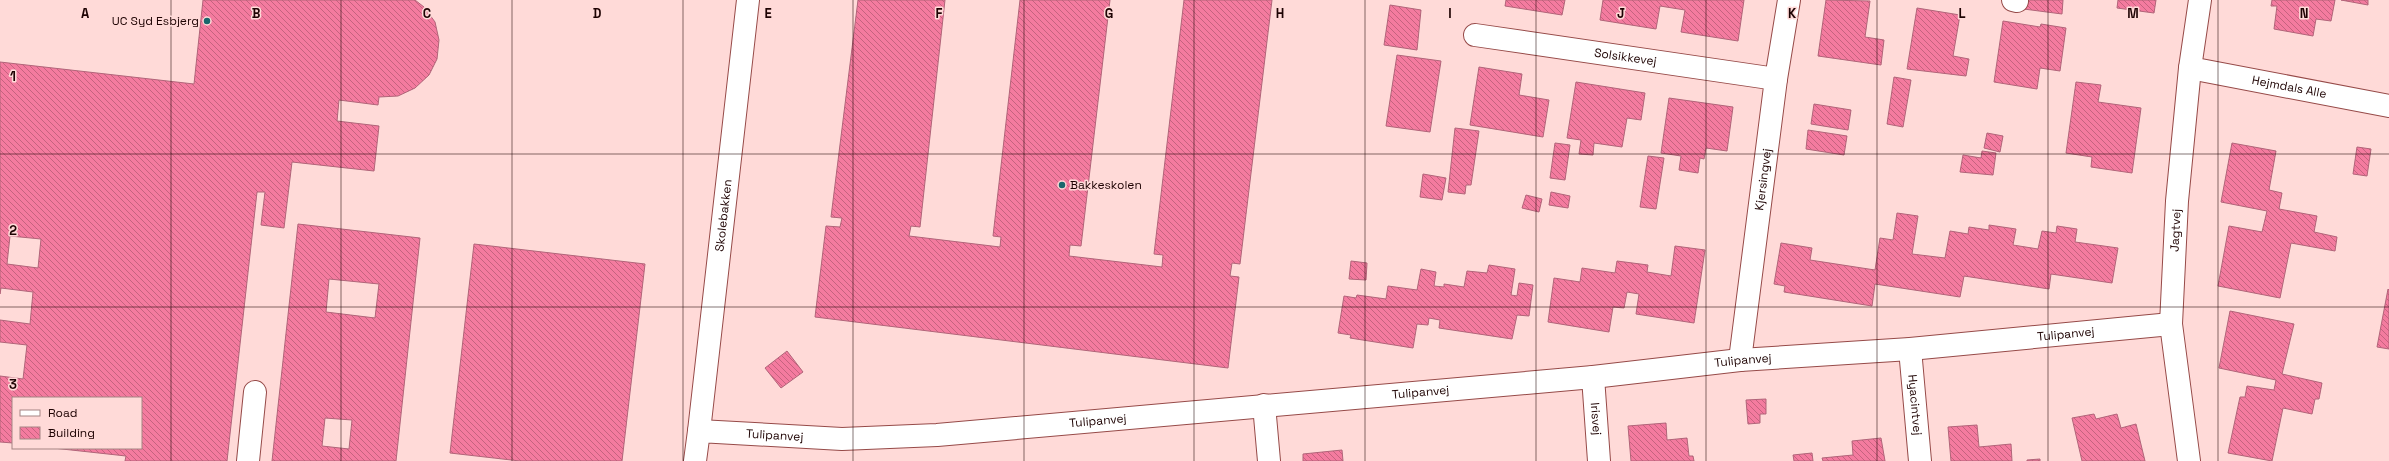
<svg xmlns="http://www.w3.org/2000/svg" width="2389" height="461" font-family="'Space Grotesk',sans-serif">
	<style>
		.building { fill: url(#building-back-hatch); stroke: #b16479; fill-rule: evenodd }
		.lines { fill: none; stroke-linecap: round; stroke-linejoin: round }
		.minor-casing { stroke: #964a48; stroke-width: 24 }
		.minor { stroke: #fff; stroke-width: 22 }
		.grid { fill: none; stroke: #1e0303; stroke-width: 1; stroke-opacity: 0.55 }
		.poi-dot { fill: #1a676d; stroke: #ffdad8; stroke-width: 1.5 }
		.labels { text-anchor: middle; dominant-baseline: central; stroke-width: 3; stroke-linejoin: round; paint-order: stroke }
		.poi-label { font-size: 12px; fill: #1e0303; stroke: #ffdad8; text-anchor: end }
		.street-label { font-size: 12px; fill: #1e0303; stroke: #ffdad8 }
		.grid-label { font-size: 13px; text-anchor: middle; font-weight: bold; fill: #1e0303; stroke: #ffdad8; stroke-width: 3; stroke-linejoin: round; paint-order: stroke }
	</style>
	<defs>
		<pattern id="building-back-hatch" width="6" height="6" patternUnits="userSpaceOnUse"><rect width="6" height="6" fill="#f47b9f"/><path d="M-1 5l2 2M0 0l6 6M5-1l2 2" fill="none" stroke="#c5637f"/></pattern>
	</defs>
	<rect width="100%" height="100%" fill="#ffdad8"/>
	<path class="building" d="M203,0H415L424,7L435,22L439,40L437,59L429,75L415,88L398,96L379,97L378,105L339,100L337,121L379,126L374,171L292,162L284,228L261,225L265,192H257L227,461H125L126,456L53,448H141V398H13V443L0,442V376L23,379L27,345L0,342V320L30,324L33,292L1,288L0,294V62L194,84ZM10,236L41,239L38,268L7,264Z
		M858,0H945L920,227L911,226L909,236L1000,247L1001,237L993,236L1020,0H1110L1081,246L1070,245L1069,256L1162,267L1163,255L1154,254L1184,0H1272L1240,264L1232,263L1230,276L1239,277L1228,368L815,317L826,226L840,227L842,218L831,217Z
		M1506,0H1565L1562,15L1505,6Z
		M1603,0H1744L1738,41L1681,32L1685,10L1660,6L1656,29L1600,20Z
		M1826,0L1870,1L1865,37L1884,40L1881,65L1818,56Z
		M2017,0H2063L2062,14L2016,8Z
		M2118,0H2156L2154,13L2117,8Z
		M2272,0H2335L2331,21L2316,19L2313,36L2274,29L2277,6H2271Z
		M2341,0H2368V5Z
		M1390,5L1421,10L1417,50L1384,45Z
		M1917,8L1960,15L1953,56L1969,59L1966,76L1907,69Z
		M2003,21L2040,27L2041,24L2066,28L2060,71L2040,68L2037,89L1994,82Z
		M1397,55L1441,61L1430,132L1386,126Z
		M1479,67L1522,74L1519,95L1549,100L1543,137L1470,125Z
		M1894,77L1911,80L1903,127L1887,124Z
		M1576,82L1645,93L1641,120L1627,118L1622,147L1594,143L1593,155L1579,154L1581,140L1567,138Z
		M2076,82L2101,85L2098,102L2141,108L2132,173L2091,167L2092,157L2066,153Z
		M1669,98L1733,107L1727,151L1706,148L1704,159L1700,158L1698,173L1679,170L1681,156L1661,153Z
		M1814,104L1851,110L1848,130L1811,124Z
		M1455,128L1479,131L1471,185H1466L1465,194L1448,192Z
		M1808,130L1847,136L1844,155L1806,149Z
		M1987,133L2003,136L2000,152L1984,148Z
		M1555,143L1570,145L1565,180L1550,178Z
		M2232,143L2276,151L2269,190L2282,193L2279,209L2317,216L2314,232L2337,237L2335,251L2291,243L2280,298L2218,286L2229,226L2262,232L2267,211L2221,202Z
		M2357,147L2371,149L2367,176L2353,174Z
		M1982,151L1996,153L1993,175L1960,172L1963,155L1981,158Z
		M1648,156L1664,158L1656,209L1640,207Z
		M1423,174L1446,178L1442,200L1420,197Z
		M1551,192L1570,196L1568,208L1549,205Z
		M1526,195L1542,199L1539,212L1522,208Z
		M1897,213L1918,216L1912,254L1945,258L1950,231L1968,234L1969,227L1989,230V225L2016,229L2013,245L2038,249L2042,231L2056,233L2057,226L2077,229L2075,242L2118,248L2112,283L2051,274L2049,289L1964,276L1960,297L1875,284L1872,306L1784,292L1785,286L1774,284L1781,243L1812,248L1810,260L1875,270L1880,238L1893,240Z
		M298,224L420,238L396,461H272ZM329,279L379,284L375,318L326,312ZM325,418L352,420L349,449L322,446Z
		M474,244L645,264L622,461H520L450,453Z
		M1675,246L1705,250L1694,323L1636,314L1639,294L1627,292L1624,308L1613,307L1609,332L1548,322L1554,278L1580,282L1582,268L1615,273L1617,261L1648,265L1647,272L1671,276Z
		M1351,261L1367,263L1366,280L1349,279Z
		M1489,265L1515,269L1511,295L1517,296L1519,283L1533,285L1529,316L1517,315L1512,339L1439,328L1440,320L1429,318L1428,325L1417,324L1413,348L1350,338L1351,335L1338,333L1344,296L1356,298L1357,295L1386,299L1388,286L1417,290L1421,269L1436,272L1434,286L1444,287V284L1464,287L1467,271L1487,273Z
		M2388,289L2389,290V349L2377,347Z
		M2230,311L2294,324L2282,374L2322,383L2319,399H2315L2312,414L2283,408L2272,461L2228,453L2240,397H2245L2247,386L2274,390L2276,380L2219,368Z
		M787,351L803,372L781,388L765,368Z
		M1766,399V414H1760V423L1748,424L1746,400Z
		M2094,414L2096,419L2117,414L2121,428L2136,424L2145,461H2082L2072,418Z
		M1666,423L1667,440L1687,438L1689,456H1693L1694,461H1631L1628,426Z
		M1977,425L1979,447L2011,444L2012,461H1951L1948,427Z
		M1881,438L1885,461H1823L1822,458L1853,455L1852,441Z
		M1342,450L1343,461H1303V454Z
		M1812,453L1813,461H1794L1793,455Z
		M2040,459V461H2027V460Z"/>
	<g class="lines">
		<defs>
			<g id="minor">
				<path d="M2013,0L2017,1"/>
				<path id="s1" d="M1475,35L1776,79"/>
				<path id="s2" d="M2190,68L2389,106"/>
				<path id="s3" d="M1910,349L1920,461"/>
				<path id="s4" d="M1740,360L1776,79L1789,0"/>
				<path id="s5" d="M1593,377L1599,461"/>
				<path d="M1264,405L1269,461"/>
				<path id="s6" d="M699,431L748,0"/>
				<path d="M248,461L255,392"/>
				<path id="s7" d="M695,461L699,431L842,439L937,435L1593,377L1740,360L1910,349L2171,324"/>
				<path id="s8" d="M2189,461L2171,324L2177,201L2190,68L2200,0"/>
			</g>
		</defs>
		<use href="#minor" class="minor-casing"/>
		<use href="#minor" class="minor"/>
	</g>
	<path class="grid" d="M171,0V461M341,0V461M512,0V461M683,0V461M853,0V461M1024,0V461M1194,0V461M1365,0V461M1536,0V461M1706,0V461M1877,0V461M2048,0V461M2218,0V461M0,154H2389M0,307H2389"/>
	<g class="poi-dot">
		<circle cx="207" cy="21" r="4"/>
		<circle cx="1062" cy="185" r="4"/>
	</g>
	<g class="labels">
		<g class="poi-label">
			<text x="199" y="21">UC Syd Esbjerg</text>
			<text x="1070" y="185" text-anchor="start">Bakkeskolen</text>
		</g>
		<g class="street-label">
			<text stroke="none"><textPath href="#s1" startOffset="152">Solsikkevej</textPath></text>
			<text stroke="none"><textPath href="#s2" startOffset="101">Hejmdals Alle</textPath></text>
			<text stroke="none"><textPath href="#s4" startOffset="182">Kjersingvej</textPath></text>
			<text stroke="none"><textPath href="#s6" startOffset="217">Skolebakken</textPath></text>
			<text stroke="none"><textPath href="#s8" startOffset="232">Jagtvej</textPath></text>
			<text stroke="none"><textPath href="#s7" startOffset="1402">Tulipanvej</textPath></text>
			<text stroke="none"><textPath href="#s7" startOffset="1078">Tulipanvej</textPath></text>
			<text stroke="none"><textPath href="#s7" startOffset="754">Tulipanvej</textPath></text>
			<text stroke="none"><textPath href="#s3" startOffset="56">Hyacintvej</textPath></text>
			<text stroke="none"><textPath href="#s5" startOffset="42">Irisvej</textPath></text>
			<text stroke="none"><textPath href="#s7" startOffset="430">Tulipanvej</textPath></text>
			<text stroke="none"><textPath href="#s7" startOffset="106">Tulipanvej</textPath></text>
		</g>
	</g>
	<g class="grid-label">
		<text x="85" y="18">A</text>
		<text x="256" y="18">B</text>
		<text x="427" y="18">C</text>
		<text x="597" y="18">D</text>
		<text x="768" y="18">E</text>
		<text x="939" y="18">F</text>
		<text x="1109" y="18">G</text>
		<text x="1280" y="18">H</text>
		<text x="1450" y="18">I</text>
		<text x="1621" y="18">J</text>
		<text x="1792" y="18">K</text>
		<text x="1962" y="18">L</text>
		<text x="2133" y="18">M</text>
		<text x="2304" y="18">N</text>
		<text x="13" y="81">1</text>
		<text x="13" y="235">2</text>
		<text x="13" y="389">3</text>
	</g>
	<rect x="12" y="397" width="130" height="52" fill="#ffdad8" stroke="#a58483"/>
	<rect x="20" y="410" width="20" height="6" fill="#ffffff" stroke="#a58483"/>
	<text x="48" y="417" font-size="12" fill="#1e0303">Road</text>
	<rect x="20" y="427" width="20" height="12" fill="url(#building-back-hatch)" stroke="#a58483"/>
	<text x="48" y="437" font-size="12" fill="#1e0303">Building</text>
</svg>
